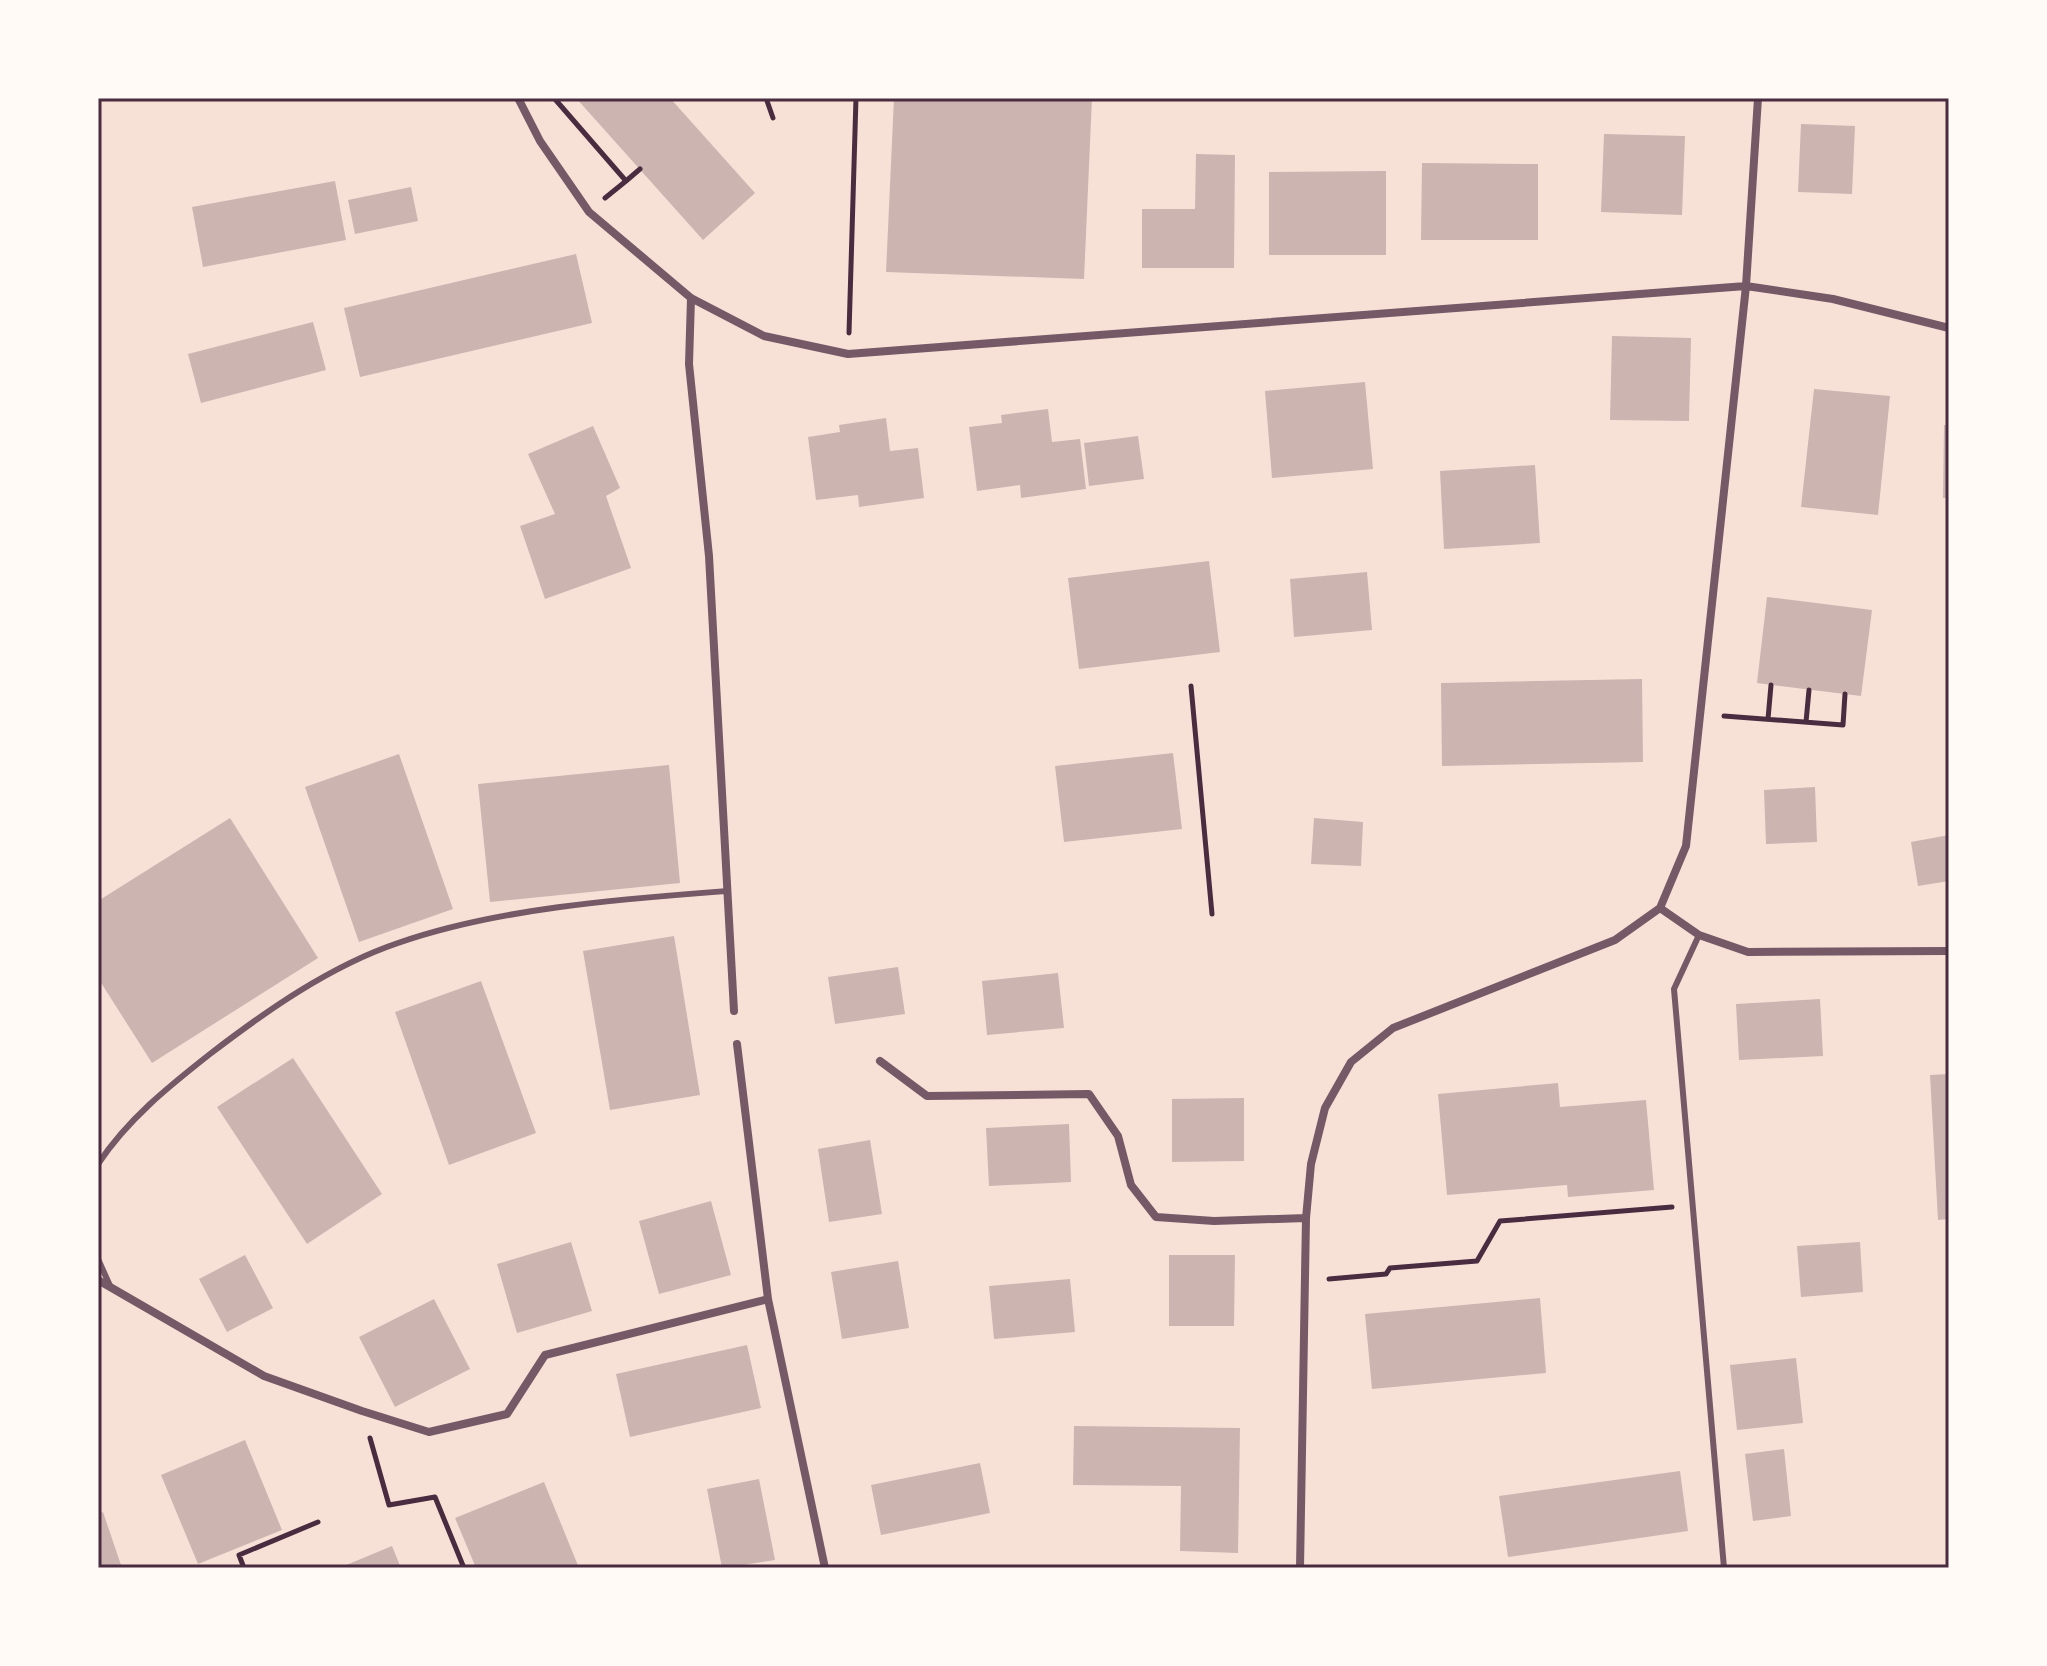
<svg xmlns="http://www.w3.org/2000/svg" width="2047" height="1666" font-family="'Asap Condensed',sans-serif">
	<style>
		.building { fill: #ccb4b1 }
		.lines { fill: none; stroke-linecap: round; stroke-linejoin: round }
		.path { stroke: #4a2c40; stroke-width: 5 }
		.service { stroke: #755966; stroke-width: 6 }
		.minor { stroke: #755966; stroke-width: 8 }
		.neatline { fill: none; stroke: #4a2c40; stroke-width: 3 }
	</style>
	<rect width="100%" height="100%" fill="#f7e1d7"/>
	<path class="building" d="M576,98H670L755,193L703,240Z
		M894,98H1092L1084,279L886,272Z
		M1801,124L1855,126L1852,194L1798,192Z
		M1604,134L1685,136L1682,215L1601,212Z
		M1196,154L1235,155L1234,268H1142V209H1195Z
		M1422,163L1538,164V240H1421Z
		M1386,171V255H1269V172Z
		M335,181L346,240L203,267L192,207Z
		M411,187L418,221L355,234L348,200Z
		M576,254L592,323L360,377L344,308Z
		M313,322L326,370L201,403L188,354Z
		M1612,336L1691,338L1689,421L1610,420Z
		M1365,382L1373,469L1272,478L1265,391Z
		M1814,389L1890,396L1878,515L1801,507Z
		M1048,409L1052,442L1080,439L1086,489L1021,498L1020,485L977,491L969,427L1002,423L1001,415Z
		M886,418L890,451L918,448L924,498L859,507L858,495L816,500L808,437L840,432L839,425Z
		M1944,425H1949V498H1943Z
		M593,426L620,488L606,496L631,568L545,599L520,526L555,514L528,454Z
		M1138,436L1144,479L1089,486L1084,443Z
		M1535,465L1540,543L1444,549L1440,471Z
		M1209,561L1220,652L1079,669L1068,578Z
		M1367,572L1372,630L1294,637L1290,579Z
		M1767,597L1872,610L1861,696L1757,683Z
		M1642,679L1643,762L1442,766L1441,683Z
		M1173,753L1182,829L1064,842L1055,766Z
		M399,754L453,909L359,942L305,787Z
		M669,765L680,883L490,902L478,784Z
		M1815,787L1817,842L1766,844L1764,790Z
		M230,818L318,958L152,1063L98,978V901Z
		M1314,818L1363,822L1361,866L1311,864Z
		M1949,835V881L1918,886L1911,842Z
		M674,936L700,1095L610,1110L583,951Z
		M898,967L905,1014L835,1024L828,977Z
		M1058,973L1064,1028L987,1035L982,981Z
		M481,981L536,1133L449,1165L395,1012Z
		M1820,999L1823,1056L1739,1060L1736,1004Z
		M293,1058L382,1194L307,1244L217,1107Z
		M1949,1074V1219L1938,1220L1930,1075Z
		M1558,1083L1560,1107L1646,1100L1654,1190L1568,1197L1567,1185L1447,1195L1438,1094Z
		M1244,1098V1161L1172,1162V1099Z
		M1069,1124L1071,1182L989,1186L986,1128Z
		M870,1140L882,1214L829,1222L818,1149Z
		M711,1201L731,1275L659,1294L639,1221Z
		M571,1242L592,1311L517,1333L497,1264Z
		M1860,1242L1863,1292L1801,1297L1797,1246Z
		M245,1255L273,1308L227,1332L199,1279Z
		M1169,1255H1235L1234,1326H1169Z
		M898,1261L909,1328L842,1339L831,1272Z
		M1070,1279L1075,1332L994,1339L989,1286Z
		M1540,1298L1546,1373L1372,1389L1365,1314Z
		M434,1299L470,1369L395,1407L359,1337Z
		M747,1345L761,1408L630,1437L616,1374Z
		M1796,1358L1803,1423L1737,1430L1730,1365Z
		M1074,1426L1240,1428L1238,1553L1180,1551L1181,1486L1073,1485Z
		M245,1440L282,1530L198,1564L161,1475Z
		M1784,1449L1791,1516L1753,1521L1745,1454Z
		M980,1463L990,1513L881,1535L871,1485Z
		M1680,1471L1688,1531L1508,1557L1499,1496Z
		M759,1479L775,1560L722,1568L707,1489Z
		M544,1482L579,1568H476L455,1518Z
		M103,1512L122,1568H98V1514Z
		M392,1546L401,1568H339Z"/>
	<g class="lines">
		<path class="path" d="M554,98L626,181L640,169
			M766,98L773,118
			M605,198L626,181
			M849,333L856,98
			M1191,686L1212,914
			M1724,716L1843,725L1845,694
			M1768,719L1771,685
			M1806,722L1809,690
			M1329,1279L1386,1274L1390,1268L1477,1261L1500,1221L1672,1207
			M370,1438L389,1505L435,1497L464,1568
			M244,1568L239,1555L318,1522"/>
		<path class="service" d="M1699,935L1674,989L1724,1568
			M98,1164C128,1119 168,1087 210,1054C266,1011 330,966 398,943C498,908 622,899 727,891
			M98,1259L111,1288"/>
		<path class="minor" d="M518,98L540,141L589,212L691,298L764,336L848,354L1746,286L1833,299L1949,328
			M691,298L689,364L709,556L734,1011
			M1660,908L1699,935L1748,952L1949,951
			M737,1044L768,1299L825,1568
			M880,1061L927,1096L1089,1094L1118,1136L1131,1185L1156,1217L1214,1221L1306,1218
			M98,1280L264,1376L362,1411L429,1432L507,1414L545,1355L768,1299
			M1300,1568L1306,1218L1311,1164L1325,1108L1351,1062L1393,1028L1615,940L1660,908L1686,846L1746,286L1758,98"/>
	</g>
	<rect width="2047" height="1666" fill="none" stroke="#fffaf5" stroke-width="200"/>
	<rect x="100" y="100" width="1847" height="1466" class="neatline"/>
</svg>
